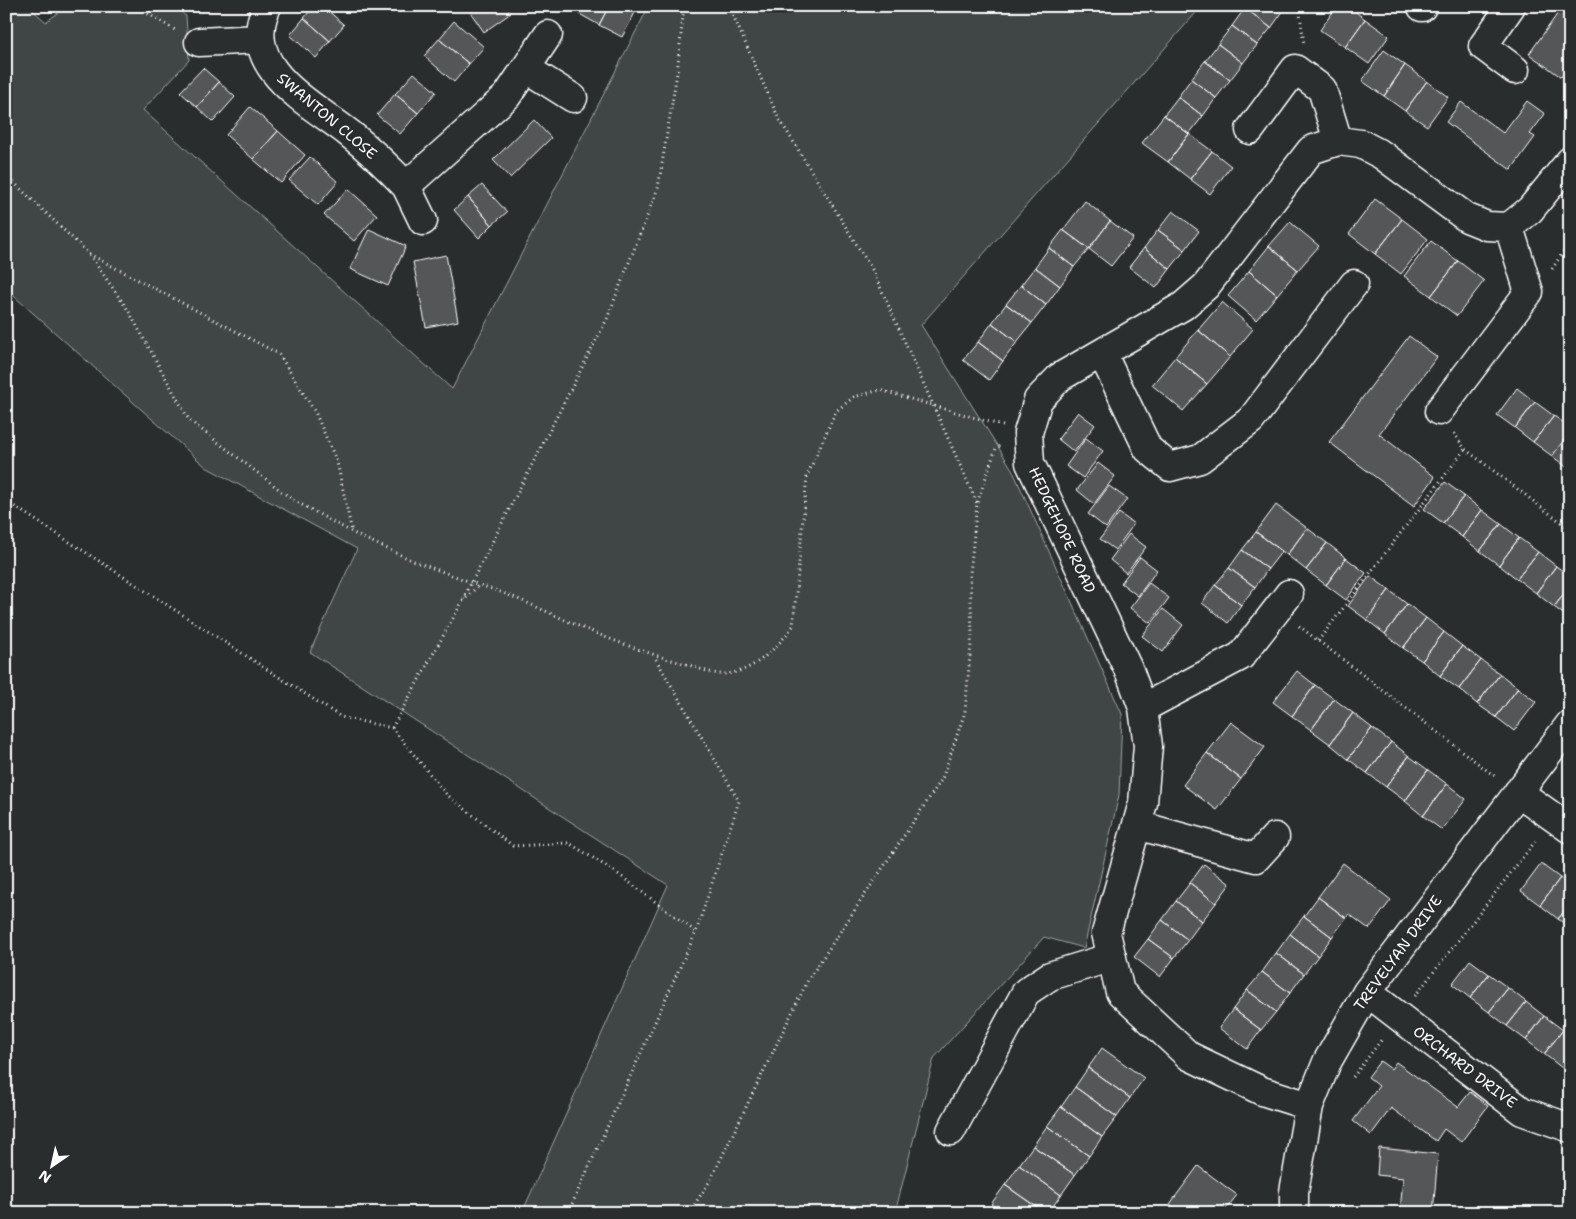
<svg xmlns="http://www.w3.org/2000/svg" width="1576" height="1219" font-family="'Shantell Sans',sans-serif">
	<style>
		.green { fill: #414445; stroke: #a0a2a2 }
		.building { fill: #555758; stroke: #fff }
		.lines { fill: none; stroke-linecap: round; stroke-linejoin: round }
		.minor-casing { stroke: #fff; stroke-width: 31 }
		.path { stroke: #fff; stroke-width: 3; stroke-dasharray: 1 4; stroke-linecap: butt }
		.minor { stroke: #2a2d2e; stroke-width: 28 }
		.labels { text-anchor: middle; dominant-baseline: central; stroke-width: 5; stroke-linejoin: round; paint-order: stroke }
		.street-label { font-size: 15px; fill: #fff; stroke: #2a2d2e }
	</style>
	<rect width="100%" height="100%" fill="#2a2d2e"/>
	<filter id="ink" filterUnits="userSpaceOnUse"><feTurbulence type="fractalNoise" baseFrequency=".02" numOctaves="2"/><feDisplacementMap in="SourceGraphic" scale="10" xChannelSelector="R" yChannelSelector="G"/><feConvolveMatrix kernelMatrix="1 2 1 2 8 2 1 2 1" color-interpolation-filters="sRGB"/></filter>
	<g filter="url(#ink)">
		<path class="green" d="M6,6H28L46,22L67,6H172L186,16L189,60L143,110L452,389L649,6H1202L921,325L1012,469L1122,714L1119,795L1084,948L1044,937L934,1058L895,1213H522L668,885L310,652L357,549L206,467L6,289Z"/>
		<path class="building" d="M314,6H323L344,25L330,41L304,18Z
			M466,6H506L511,13L484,32Z
			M579,6H609L599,25L576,12Z
			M609,6L638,7L622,37L599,25Z
			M1247,6H1279L1284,10L1271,28L1245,8Z
			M1337,6H1348L1365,19L1345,47L1320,30Z
			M1563,6H1570V65L1561,77L1529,54Z
			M1245,8L1271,28L1257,45L1232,26Z
			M304,18L330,41L316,58L290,35Z
			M1365,19L1389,36L1369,64L1345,47Z
			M454,21L484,47L469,64L439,39Z
			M1232,26L1257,45L1243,63L1218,44Z
			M439,39L469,64L454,82L424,56Z
			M1218,44L1243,63L1230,80L1205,61Z
			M1384,50L1405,65L1384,96L1362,81Z
			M1205,61L1230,80L1216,98L1191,79Z
			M1405,65L1427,81L1405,111L1384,96Z
			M203,68L219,82L197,107L180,92Z
			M414,73L436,92L418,113L395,94Z
			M1191,79L1216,98L1203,116L1178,97Z
			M1427,81L1448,97L1427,126L1405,111Z
			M219,82L235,97L213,122L197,107Z
			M395,94L418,113L400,134L377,115Z
			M1178,97L1203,116L1189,134L1164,115Z
			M1527,101L1545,114L1530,134L1535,137L1511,170L1446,122L1461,102L1503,133Z
			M250,107L278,131L253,159L226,135Z
			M1164,115L1189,134L1168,162L1142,143Z
			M534,120L551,138L510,178L493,160Z
			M278,131L305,155L281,183L253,159Z
			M1189,134L1212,151L1190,179L1168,162Z
			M1212,151L1231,166L1210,194L1190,179Z
			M310,157L338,182L318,205L289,180Z
			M482,185L507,212L492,225L468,197Z
			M348,189L377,215L354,241L324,215Z
			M468,197L492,225L479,238L454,210Z
			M1375,199L1402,219L1375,254L1349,234Z
			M1085,201L1110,221L1089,249L1063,230Z
			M1173,211L1199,231L1185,250L1158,230Z
			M1402,219L1428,239L1401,274L1375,254Z
			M1110,221L1133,238L1111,266L1089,249Z
			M1290,222L1319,246L1298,270L1269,246Z
			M369,229L406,246L388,286L350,269Z
			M1063,230L1089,249L1074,267L1049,248Z
			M1158,230L1185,250L1170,269L1144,248Z
			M1431,241L1458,261L1431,296L1404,276Z
			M1269,246L1298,270L1277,295L1249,271Z
			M1049,248L1074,267L1060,286L1035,267Z
			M1144,248L1170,269L1156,288L1129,267Z
			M446,255L458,321L426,327L413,262Z
			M1458,261L1484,281L1457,316L1431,296Z
			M1035,267L1060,286L1046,305L1021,285Z
			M1249,271L1277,295L1256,320L1228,296Z
			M1021,285L1046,305L1032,323L1006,304Z
			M1222,302L1253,329L1230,357L1198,330Z
			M1006,304L1032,323L1017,342L992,323Z
			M992,323L1017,342L1003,361L978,342Z
			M1198,330L1230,357L1207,384L1175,357Z
			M1409,336L1437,357L1379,434L1435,477L1414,506L1329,442Z
			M978,342L1003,361L989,380L963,360Z
			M1175,357L1207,384L1183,411L1152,385Z
			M1517,388L1535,402L1515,428L1497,415Z
			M1535,402L1554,416L1533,442L1515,428Z
			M1078,412L1095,425L1074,452L1058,439Z
			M1554,416L1570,427V432L1552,456L1533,442Z
			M1570,432V470L1552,456Z
			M1086,438L1103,451L1083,478L1066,466Z
			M1098,463L1115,476L1094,504L1077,490Z
			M1445,482L1464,496L1443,523L1424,509Z
			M1109,486L1127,499L1106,528L1088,514Z
			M1464,496L1482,510L1462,537L1443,523Z
			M1276,505L1307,528L1287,555L1256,532Z
			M1482,510L1501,524L1480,551L1462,537Z
			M1119,513L1134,524L1115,550L1100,539Z
			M1501,524L1519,538L1499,565L1480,551Z
			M1307,528L1327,543L1306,570L1287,555Z
			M1256,532L1282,551L1268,569L1242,550Z
			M1129,534L1146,547L1126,573L1110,560Z
			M1519,538L1538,552L1517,579L1499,565Z
			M1327,543L1346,558L1326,585L1306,570Z
			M1242,550L1268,569L1255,587L1229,568Z
			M1538,552L1556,566L1536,593L1517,579Z
			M1140,557L1157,570L1138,596L1121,583Z
			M1346,558L1366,573L1346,600L1326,585Z
			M1556,566L1570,576V586L1554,607L1536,593Z
			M1229,568L1255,587L1241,605L1215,585Z
			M1370,576L1389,590L1367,620L1348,606Z
			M1149,583L1169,598L1150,623L1130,608Z
			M1215,585L1241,605L1228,623L1202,603Z
			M1570,586V619L1554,607Z
			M1389,590L1407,604L1385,634L1367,620Z
			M1407,604L1426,618L1403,648L1385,634Z
			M1163,609L1183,625L1163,652L1142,636Z
			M1426,618L1444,632L1422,661L1403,648Z
			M1444,632L1462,646L1440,676L1422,661Z
			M1462,646L1481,660L1459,689L1440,676Z
			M1481,660L1500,674L1477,704L1459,689Z
			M1297,671L1315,685L1292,716L1273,702Z
			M1500,674L1518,688L1496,717L1477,704Z
			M1315,685L1334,699L1311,730L1292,716Z
			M1518,688L1536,702L1514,731L1496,717Z
			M1334,699L1353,713L1330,744L1311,730Z
			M1353,713L1372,728L1348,759L1330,744Z
			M1231,722L1265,747L1241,779L1207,753Z
			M1372,728L1391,742L1367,773L1348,759Z
			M1391,742L1409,756L1386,787L1367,773Z
			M1207,753L1241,779L1217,810L1183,785Z
			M1409,756L1428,770L1405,801L1386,787Z
			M1428,770L1447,784L1423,816L1405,801Z
			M1447,784L1466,799L1442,830L1423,816Z
			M1343,863L1391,900L1369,929L1349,914L1346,918L1318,897Z
			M1204,864L1230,884L1216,903L1190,883Z
			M1541,864L1560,878L1540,905L1521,891Z
			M1560,878L1570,885V904L1558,919L1540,905Z
			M1190,883L1216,903L1202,921L1176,901Z
			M1318,897L1346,918L1332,937L1304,916Z
			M1176,901L1202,921L1188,940L1162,920Z
			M1570,904V928L1558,919Z
			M1304,916L1332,937L1318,956L1290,934Z
			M1162,920L1188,940L1174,958L1148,939Z
			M1290,934L1318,956L1304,974L1276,953Z
			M1148,939L1174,958L1160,977L1134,957Z
			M1276,953L1304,974L1290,993L1262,972Z
			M1470,960L1489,974L1470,998L1452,984Z
			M1262,972L1290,993L1276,1012L1247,990Z
			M1489,974L1508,988L1489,1012L1470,998Z
			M1508,988L1526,1002L1507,1026L1489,1012Z
			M1247,990L1276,1012L1261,1030L1233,1009Z
			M1526,1002L1544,1016L1526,1040L1507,1026Z
			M1233,1009L1261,1030L1247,1049L1219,1028Z
			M1544,1016L1563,1030L1544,1054L1526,1040Z
			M1563,1030L1570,1035V1059L1562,1068L1544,1054Z
			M1102,1048L1144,1078L1130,1098L1088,1068Z
			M1380,1061L1391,1069L1396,1062L1458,1107L1470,1092L1488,1106L1461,1142L1444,1129L1436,1141L1391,1108L1371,1135L1353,1121L1379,1086L1368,1077Z
			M1088,1068L1130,1098L1117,1117L1075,1087Z
			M1075,1087L1117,1117L1102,1137L1061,1107Z
			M1061,1107L1102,1137L1089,1156L1047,1126Z
			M1047,1126L1089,1156L1075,1175L1033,1146Z
			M1033,1146L1075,1175L1061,1195L1019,1165Z
			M1379,1148L1438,1154L1433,1213L1400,1212L1403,1178L1377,1175Z
			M1019,1165L1061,1195L1048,1213H1045L1005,1185Z
			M1198,1166L1237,1195L1223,1213H1182L1170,1204Z
			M1005,1185L1045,1213H1003L991,1204Z"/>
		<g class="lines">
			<defs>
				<path id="minor" d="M267,6C238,68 311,103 350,134C370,150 388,167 406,186L507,96L548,35
					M1511,6L1483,46L1515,70
					M1422,7V6
					M199,42L260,39
					M527,69L573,98
					M1250,130L1295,69L1322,89L1338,141
					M406,186L423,221
					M1102,353L1148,449L1170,467L1200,459L1251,420L1354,284
					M1439,411L1529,292L1509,227
					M1143,708L1241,656L1289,594
					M1518,792L1570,829
					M1137,825L1256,858L1275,837
					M1367,992L1522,1111L1570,1128
					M1309,1106L1262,1091L1189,1056L1120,992L1106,933L1143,803L1148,746L1143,708L1130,673L1030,463L1028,433L1038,400L1060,377L1183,306L1206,286L1311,150L1338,141L1361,144L1382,155L1467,218L1487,226L1509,227L1530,210L1570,161
					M951,1131L1026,992L1050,976L1112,957
					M1294,1213V1192L1309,1106L1327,1062L1367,992L1570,724"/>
			</defs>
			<use href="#minor" class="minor-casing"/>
			<path class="path" d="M135,6L175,30
				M729,6L778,117L873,271L977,503
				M1299,6L1304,44
				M6,175L89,254L128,310L189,420L293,500L359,536L416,562L479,585
				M89,254L279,354L315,412L337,462L352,532
				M1552,269L1570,242
				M1454,433L1465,449L1570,529
				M6,501L341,717L392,728L447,795L513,846L569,843L614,871L696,932
				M463,599L607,319L658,188L677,73L684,6
				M1299,626L1497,778
				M1318,641L1465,449
				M392,728L462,602L479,585C517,596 552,615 588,630C619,643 650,654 682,663C694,666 710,674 722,674C752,674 777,648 793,626L807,476L836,411L854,397L880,390L1003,426
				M1415,996L1537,839
				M1353,1077L1382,1039
				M568,1213L696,932L739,801L654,656
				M689,1213L710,1181L808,980L942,779L965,712L972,633L970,574L977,503L996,448L1002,445"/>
			<use href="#minor" class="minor"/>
		</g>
	</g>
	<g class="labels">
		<g class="street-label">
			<text transform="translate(327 116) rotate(40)">SWANTON CLOSE</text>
			<text transform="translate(1062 530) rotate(65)">HEDGEHOPE ROAD</text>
			<text transform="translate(1398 953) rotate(-54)">TREVELYAN DRIVE</text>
			<text transform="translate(1465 1067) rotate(37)">ORCHARD DRIVE</text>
		</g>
	</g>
	<rect width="1576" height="1219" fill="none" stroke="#2a2d2e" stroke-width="25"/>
	<rect x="12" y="12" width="1551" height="1194" fill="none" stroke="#fff" stroke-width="2" filter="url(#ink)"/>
	<g transform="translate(52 1166) rotate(214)" stroke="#2a2d2e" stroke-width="4" paint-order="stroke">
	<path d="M0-4L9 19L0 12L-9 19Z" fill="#ffffff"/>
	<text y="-8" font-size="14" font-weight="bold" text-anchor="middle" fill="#ffffff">N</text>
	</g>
</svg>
